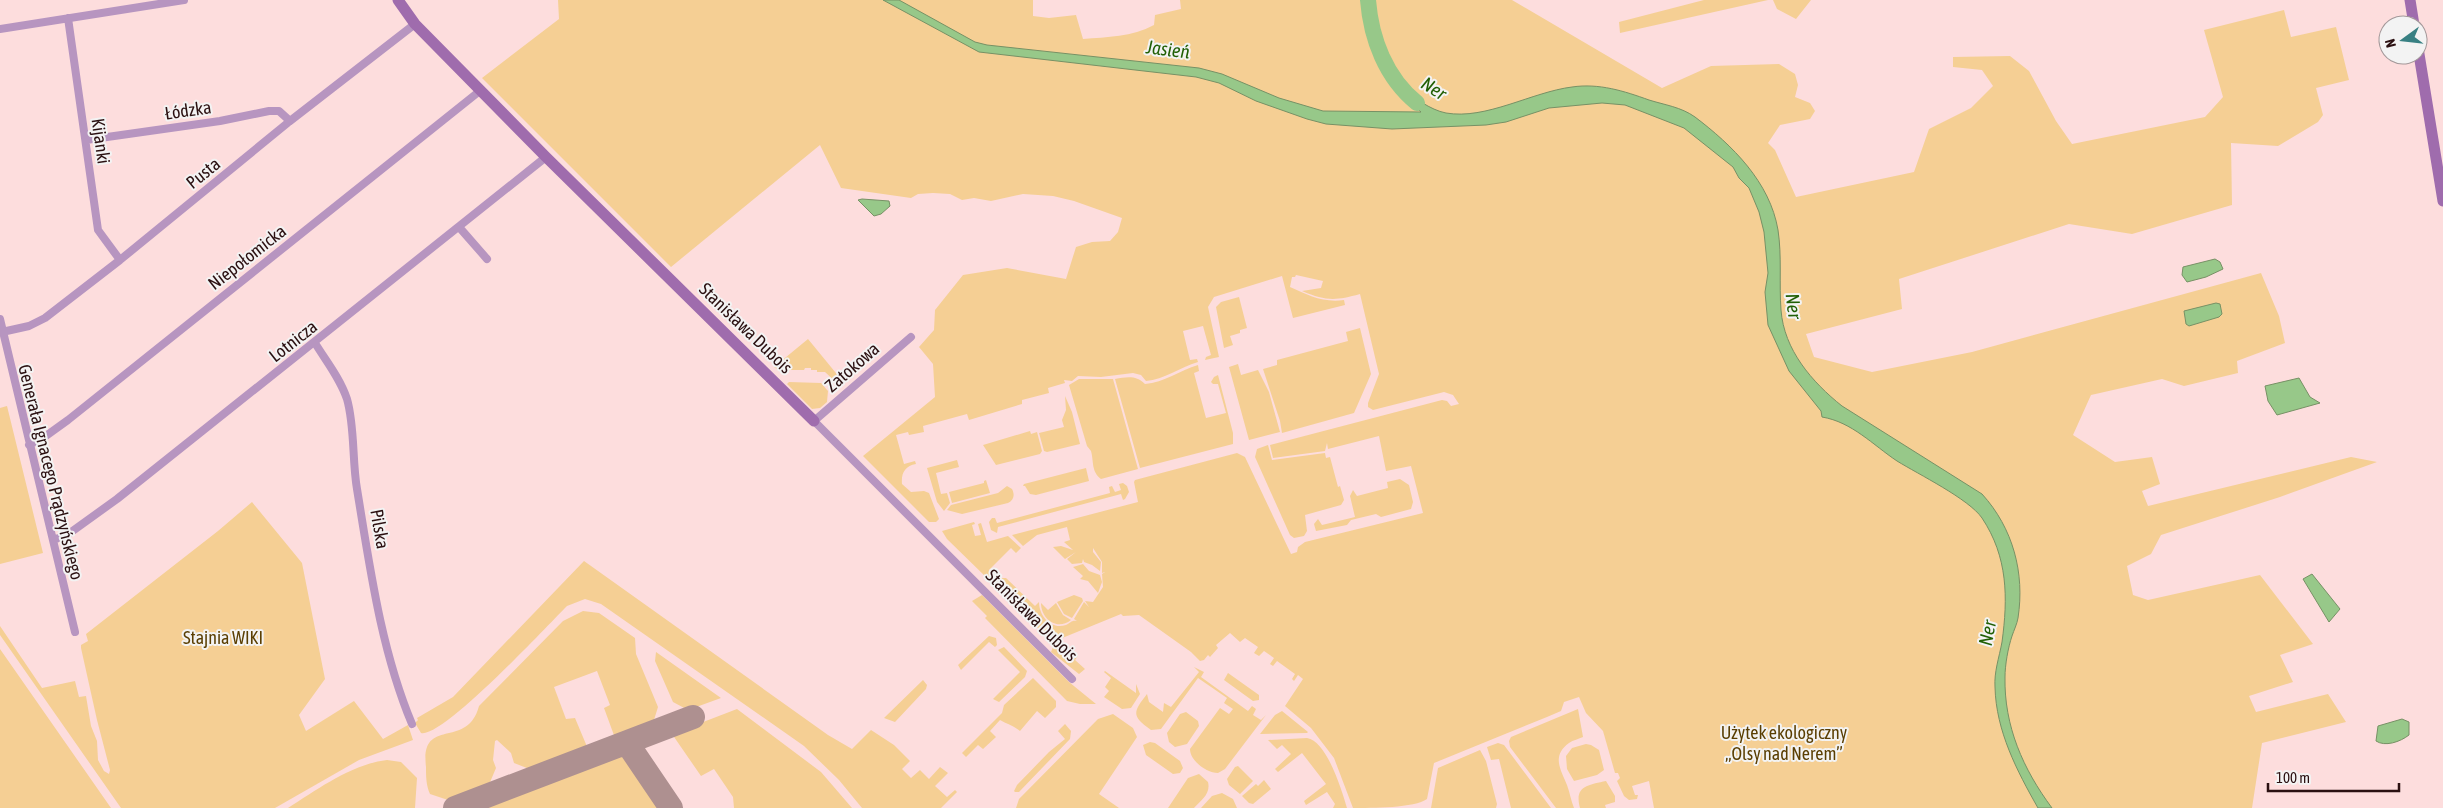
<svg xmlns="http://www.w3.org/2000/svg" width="2443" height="808" font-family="'Asap Condensed',sans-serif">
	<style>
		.green { fill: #f5cf94 }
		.water { fill: #97c889; stroke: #779165 }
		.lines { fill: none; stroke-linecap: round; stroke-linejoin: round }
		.river { stroke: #97c889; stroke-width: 16 }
		.taxiway { stroke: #ae9090; stroke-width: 24 }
		.street { stroke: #b795c0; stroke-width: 8 }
		.secondary { stroke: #9f6cad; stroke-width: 11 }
		.labels { text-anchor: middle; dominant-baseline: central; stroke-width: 4; stroke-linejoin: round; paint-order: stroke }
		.street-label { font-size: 18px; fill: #2b1011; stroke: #f3f3f3 }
		.park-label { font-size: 18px; fill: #5a3e02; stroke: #f3f3f3 }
		.water-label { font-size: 19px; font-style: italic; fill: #215f05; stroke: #f3f3f3 }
	</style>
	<rect width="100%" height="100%" fill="#fddddd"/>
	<path class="green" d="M558,0H1033V16L1049,18L1076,15L1083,39C1107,37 1132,37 1154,25L1155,15L1181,9L1180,0H1512L1662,88L1711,66L1779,64L1795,74L1798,85L1795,97L1810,103L1815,111L1810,119L1780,125L1768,143L1775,150L1796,197L1914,172L1929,129L1971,108L1993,86L1982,70L1953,67V57L2010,56L2029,71L2056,121L2072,144L2205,117L2223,97L2204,30L2284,10L2291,37L2336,27L2349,80L2316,88L2323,115L2318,122L2278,146L2231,143L2232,205L2132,234L2069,224L1899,279L1902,309L1806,334L1814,357L1872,372L1972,352L2261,273L2279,316L2285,343L2237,361L2238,373L2184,386L2162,379L2091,395L2073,435L2115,462L2152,457L2160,484L2142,491L2148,506L2351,457L2377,462L2280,497L2161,535L2151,554L2127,566L2133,595L2148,600L2260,575L2313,644L2280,655L2293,682L2249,696L2256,712L2328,694L2346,722L2262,743L2252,808H1654L1649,781L1632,786L1635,795H1638L1637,799L1629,800L1624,796L1617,781L1620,778L1618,773H1615L1603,731L1586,713L1579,697L1564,702L1561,711L1547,717L1434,763L1427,799C1415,808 1371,808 1353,808L1334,758L1311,728L1285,706L1303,679L1298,675L1294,681L1292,679L1295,674L1277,661L1273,666L1270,664L1274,658L1264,651L1259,656L1254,653L1258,647L1245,638L1240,642L1230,633L1216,645L1218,648L1210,657L1208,655L1204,660L1200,661L1191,652L1139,615L1123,616L1121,614L1050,643L1047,640L1048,638L993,584L1000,578H1006L1035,606L1039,602C1039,616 1051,630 1066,625C1071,623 1071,620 1077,621L1074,619L1084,602L1089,607L1085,601L1093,602L1103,587L1102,574L1105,572L1102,573V562L1093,548V552L1101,562L1100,571L1092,565L1084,562L1083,559L1082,563L1072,564L1067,559L1076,552L1065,559L1053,547L1061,546L1073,550L1064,542L1070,540L1067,527L1037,535L1023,546L1012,535L1138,502L1134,482L1135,480L1237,453L1245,457L1291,554L1297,552L1298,547L1305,542L1423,513L1411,466L1386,471L1379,436L1328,449L1327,443L1325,451L1273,458L1270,445L1442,400L1447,401L1451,406L1459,404L1453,395L1444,392L1373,410L1368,407V403L1379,374L1360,294C1335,301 1326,301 1302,291L1321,288L1323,281L1296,275L1295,277H1292L1290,287C1308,295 1323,303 1344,300L1345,305L1293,318L1282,276L1214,297L1208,307L1219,357L1205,360L1206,357L1211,355L1203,326L1183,331L1190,360L1197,359L1198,362C1180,367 1164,380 1146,381L1141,375L1133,373L1101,377L1078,376L1072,381L1064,380L1065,383L1048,388L1049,393L1022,400V404L969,420L967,414L923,426L924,432L909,435L908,432L896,435L904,464L915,461L916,464C905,466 901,473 902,484L911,492L924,491L929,493L939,519L936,522H929L863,456L935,397L933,364L919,347L934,330L935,310L963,275L1007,268L1066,279L1076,247L1092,242L1110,241L1118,232L1122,218L1074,201L1053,196L1023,194L991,201L974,198L962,200L950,194L933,193L918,194L911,198L841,188L820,145L671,267L482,78L559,19Z
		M1704,0H1768L1620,33L1619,22Z
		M1773,0H1811L1796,19L1777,9Z
		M1239,297L1247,328L1240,330V333L1230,336L1233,345L1224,348L1216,307L1221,302Z
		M1360,328L1371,374L1354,413L1282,433L1280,421L1263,369L1277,365V360L1348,341L1346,332Z
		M808,339L840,378L842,382L839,385L825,372H817V370H811V368H805L804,370H778L774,367Z
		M1238,364L1241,375L1258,370L1269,392L1280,432L1249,440L1229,367Z
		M1198,365L1199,371L1194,373L1206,418L1226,413L1218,384H1213L1211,382L1214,377L1218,375L1233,433V444L1140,468L1115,379C1127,377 1136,375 1145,384C1164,383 1180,370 1198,365Z
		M1079,379H1113L1138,469L1101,479C1091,471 1094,462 1091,451L1087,446L1069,385Z
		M789,382L821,383L828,391L827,402L820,408L812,409L787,384Z
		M1065,396L1072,412L1080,444L1047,452L1044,451L1039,433L1064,427L1062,420L1066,410Z
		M7,406L43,553L0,564V408Z
		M1030,431L1031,434L1037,432L1042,451L1040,454L996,465L983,445Z
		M1268,445L1272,460L1325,453L1326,458L1330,457L1338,487L1340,486L1344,500L1341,505L1305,515L1307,531L1304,536L1294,538L1290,535L1255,457L1257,449Z
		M957,460L959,467L936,473L941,494L947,493L950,503L944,511L937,502L927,468Z
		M1086,468L1089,481L1036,495L1030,494L1025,486H1023L1024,484Z
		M1400,479L1409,485L1413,502L1411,509L1381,517L1376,514L1351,520L1347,525L1316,531L1314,524L1318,519L1322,525L1355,517L1350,496L1353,490L1357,496L1388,488L1387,482Z
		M986,480L990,493L952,503L949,492L984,483V481Z
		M1123,483L1127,486L1129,492L1125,499L1123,500L1121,494L998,527L997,533L991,530L989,522L992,518H995L997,523L1110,493L1109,487L1112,486L1115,492L1121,490L1119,484Z
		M1007,486L1012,489C1015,495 1014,500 1008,503L962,514L947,510L951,505L998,493Z
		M252,502L302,563L325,679L299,715L306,731L354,701L383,739L408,725L413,740L359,760L275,808H121L0,635V626L42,688L75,681L79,697L86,696L91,726L97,741L98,760L104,771L109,774L110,770L97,720L81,648V645L88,641L86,634L218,531Z
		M974,522L975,524L972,525L975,536L981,535L978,524L981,523L987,542L1008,536L1021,548L1016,553L1011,548L989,570L994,575L989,580L947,539L942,531Z
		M584,561L828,735L852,749L871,730L894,745L910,761L902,769L911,778L920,770L929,779L940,767L948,773L935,786L947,797L955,790L957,792L941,808H862L839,780L804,746L601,604L585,599L567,606C547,626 442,739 421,733L415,723L418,720L417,718L453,697Z
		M1083,564L1089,571L1100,575L1102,582L1098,593L1088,581L1080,579L1083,576L1073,567Z
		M982,595L1069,682L1096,704H1080L1067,701L985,618L987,616L972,601Z
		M1074,595L1082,598L1083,601L1072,618L1064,614L1057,602Z
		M1041,603L1048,610L1056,603L1063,615L1071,620C1057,631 1041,619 1041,603Z
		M583,611L599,613L635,638L636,654L658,707L653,723L615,738L604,708L610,705L597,671L554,687L566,719L575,718L588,749L532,770L514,763L511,753L497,740L495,741L493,760L496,768L488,787L451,801L430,794C426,785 426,776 426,767C420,715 467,751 479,706L563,621Z
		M989,636L996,638L997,645L995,647L989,642L961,670L958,665Z
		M1066,644L1078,656L1075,660L1085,669L1079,674L1051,652L1053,647Z
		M1004,647L1027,671L1025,677L999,702L993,699L1020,672L998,650Z
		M0,649L111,808H0Z
		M656,652L721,698L688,710L673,702L655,661Z
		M1194,667L1204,672L1201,677L1248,711L1252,706L1256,709L1253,715L1261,720L1266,715L1225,769L1218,773C1207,773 1190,761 1190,749L1220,708L1229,714L1233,709L1224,703L1227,698L1198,678L1161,729L1151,730C1131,716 1133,712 1147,694L1149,702L1163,712L1164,703L1171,707L1199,672Z
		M1105,671L1136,693V684L1140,694L1131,708L1122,709L1104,697L1109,691L1105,687L1111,678L1104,672Z
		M1228,673L1259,695V700L1253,701L1224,680Z
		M1033,678L1056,701V707L1045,718L1037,711L1020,731C1014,726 1007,724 1000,720L990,731L996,737L983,749L978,745L966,757L962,753L1002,713L1004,705Z
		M923,680L927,685L926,689L895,722L884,718Z
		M737,709L821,772L852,808H734L733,797L714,769L701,776L672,734Z
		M1578,709L1583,737C1579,739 1573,740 1569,743C1551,756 1561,770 1567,785C1570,793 1571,801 1574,808H1556L1510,747L1509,741L1511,737Z
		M1282,711L1308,732L1307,733L1260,734L1275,715Z
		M1186,712L1198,721L1199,726L1187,744L1175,747L1169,742L1167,733L1180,714Z
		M1113,714L1133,728L1137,737L1099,794L1119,808H1016L1019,799L1098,719Z
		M1065,724L1071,731L1070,739L1019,792H1015L1014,791L1017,785L1049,752L1065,739L1058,731Z
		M1307,738C1327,741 1342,791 1347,808H1333L1335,804L1327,792L1306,805L1304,801L1326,784L1302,753L1278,772L1275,769L1291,754L1282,745L1277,749L1268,740Z
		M1150,742L1155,743L1180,761L1183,768L1180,773L1173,774L1146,755L1143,745Z
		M1498,743L1504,745L1551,808H1511L1499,759L1491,760L1487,747Z
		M1586,744L1591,745L1599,750L1604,770L1597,775L1574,781L1567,769L1566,756L1572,748Z
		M1480,750L1486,761L1497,804L1496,808H1431L1438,768Z
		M625,751L634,759L666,808H475Z
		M387,760L401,762L417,778L415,808H288C318,789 352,764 387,760Z
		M1238,766L1253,781L1240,794L1229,785L1227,779L1235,767Z
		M1199,774L1208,782C1211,794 1201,800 1194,808H1168L1188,778Z
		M1264,780L1271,789L1253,804L1249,803L1242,796L1256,784L1258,786Z
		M1606,781L1615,796V802L1605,805L1606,808H1580C1574,786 1588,785 1606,781Z
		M1222,793L1233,799L1237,808H1201L1212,796Z"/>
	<path class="water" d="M883,0H899L975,42L987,45L1199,68L1222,74L1279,98L1323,111L1421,112L1410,102L1400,88C1414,97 1430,110 1446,113C1486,120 1532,92 1572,87C1599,83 1624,91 1649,100C1665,105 1681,107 1695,117C1732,145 1770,182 1778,230C1782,256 1779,284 1781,310C1784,350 1812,382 1842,406L1982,494C2013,528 2025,573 2018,618C2017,624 2014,630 2012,636C2008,648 2005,665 2005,677C2004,726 2023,769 2052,808H2038C2017,771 1996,731 1995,687C1994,672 1999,658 2002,642C2008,598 2008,557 1982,518C1969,499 1918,474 1897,461C1873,445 1852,422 1822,417L1821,411L1789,371L1768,325L1765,292L1768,273L1764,232L1759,212L1749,188L1739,178L1733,167L1684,128L1625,105L1602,103L1549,108L1506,122L1486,125L1392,129L1326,124L1307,119L1256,101L1219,83L1196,77L979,52Z
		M862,199L889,201L890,206L881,214L874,216L858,200Z
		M2215,259L2220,262L2223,269L2206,277L2187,282L2182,275L2183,267Z
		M2216,303L2220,304L2222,314L2219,317L2189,326L2186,324L2184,311Z
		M2299,378L2310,397L2320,403L2277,415L2268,401L2265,386Z
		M2312,574L2340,609L2329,622L2303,579Z
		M2402,719L2409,722V735C2400,742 2385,747 2376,741L2378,726Z"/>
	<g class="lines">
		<path class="river" d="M1368,0C1371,39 1386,78 1417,103"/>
		<path class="taxiway" d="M627,743L671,808
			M455,808L693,717"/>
		<path class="street" d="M68,18L98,230L120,260
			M0,29L184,0
			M86,140L220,121L269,111H279L290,121
			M459,227L487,259
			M0,319L75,632
			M2,332L29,326L45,318L120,260L290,121L415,24
			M911,337L814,421L1072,679
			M315,343C326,361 340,378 347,399C355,427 352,460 357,489C370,568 381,650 412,724
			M29,445L43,438L68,420L481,90
			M53,540L67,535L117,499L546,157"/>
		<path class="secondary" d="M398,0L415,24L546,157L814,421
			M2410,0L2414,25
			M2418,48L2443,201"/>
	</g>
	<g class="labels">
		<g class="street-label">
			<text transform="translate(188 110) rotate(-8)">Łódzka</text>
			<text transform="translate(101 141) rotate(82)">Kijanki</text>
			<text transform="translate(203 173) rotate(-39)">Pusta</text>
			<text transform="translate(247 257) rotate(-38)">Niepołomicka</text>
			<text transform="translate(746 328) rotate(44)">Stanisława Dubois</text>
			<text transform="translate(293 341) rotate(-38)">Lotnicza</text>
			<text transform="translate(852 367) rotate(-41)">Zatokowa</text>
			<text transform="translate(51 472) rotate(76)">Generała Ignacego Prądzyńskiego</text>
			<text transform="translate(380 529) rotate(80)">Pilska</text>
			<text transform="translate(1032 615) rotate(45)">Stanisława Dubois</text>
		</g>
		<g class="park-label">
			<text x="223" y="637">Stajnia WIKI</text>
			<text x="1784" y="732">Użytek ekologiczny<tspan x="1784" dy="21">„Olsy nad Nerem”</tspan></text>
		</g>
		<g class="water-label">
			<text transform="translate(1168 49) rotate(7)">Jasień</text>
			<text transform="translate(1434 88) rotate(33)">Ner</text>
			<text transform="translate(1794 306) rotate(83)">Ner</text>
			<text transform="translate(1987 633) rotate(-79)">Ner</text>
		</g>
	</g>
	<g transform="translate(2403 40) rotate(255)"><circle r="24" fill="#f3f3f3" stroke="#a39899"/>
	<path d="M0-4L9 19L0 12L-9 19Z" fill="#388083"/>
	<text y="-8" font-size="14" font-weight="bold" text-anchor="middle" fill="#2b1011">N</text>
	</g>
	<path d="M2268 783v8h131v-8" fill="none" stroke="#2b1011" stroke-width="2.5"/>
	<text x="2276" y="783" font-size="15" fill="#2b1011" stroke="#f3f3f3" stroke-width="4" paint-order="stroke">100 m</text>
</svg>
